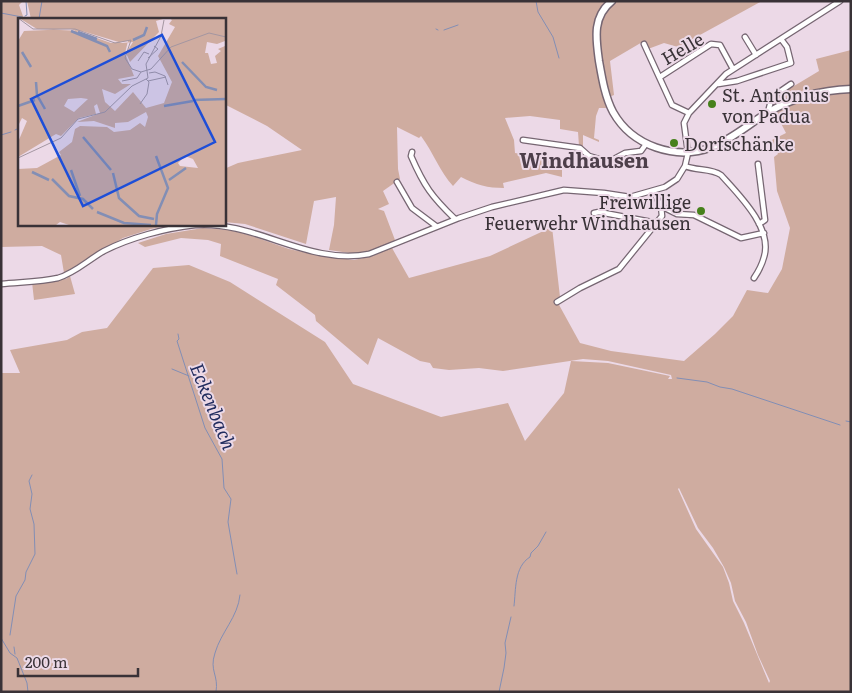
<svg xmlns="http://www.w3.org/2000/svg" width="852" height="693" font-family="Literata,serif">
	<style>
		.green { fill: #cfaca0; fill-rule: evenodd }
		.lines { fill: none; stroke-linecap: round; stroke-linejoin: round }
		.stream { stroke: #828eb5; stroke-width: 1 }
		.street-casing { stroke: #766672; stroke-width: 7 }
		.secondary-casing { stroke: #766672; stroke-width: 9 }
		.street { stroke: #fff; stroke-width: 4.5 }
		.secondary { stroke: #fff; stroke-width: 6 }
		.poi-dot { fill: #46811b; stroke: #ecd9e7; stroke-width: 2 }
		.labels { text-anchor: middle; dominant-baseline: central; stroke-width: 4; stroke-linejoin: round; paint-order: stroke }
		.street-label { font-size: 18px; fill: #393237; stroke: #ecd9e7 }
		.poi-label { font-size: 18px; fill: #393237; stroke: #ecd9e7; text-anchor: start }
		.water-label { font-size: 19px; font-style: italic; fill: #212c5e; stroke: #ecd9e7 }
		.quarter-label { font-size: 20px; font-weight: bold; fill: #4d3f4a; stroke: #ecd9e7 }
		.inset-river { fill: none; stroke: #828eb5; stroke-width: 2.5 }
		.inset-road { fill: none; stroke: #a496a1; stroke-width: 1 }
		.view { fill: #1d4ed8; fill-opacity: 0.15; stroke: #1d4ed8; stroke-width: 2.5 }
		.inset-edge { fill: none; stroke: #393237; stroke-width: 2.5 }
	</style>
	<rect width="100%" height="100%" fill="#ecd9e7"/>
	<path class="green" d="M1,1H23L19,5L24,19H19V224H174L151,229L123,238L64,273L61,255L42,246L1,247Z
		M27,1H607C604,5 599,10 598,14C588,39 600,83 607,108H599L596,116L594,138L599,140V142L583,135V148L579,146L578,132L560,129V120L530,116L505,118L514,140L515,153L547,158L557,170L562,168V177L546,173L503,183L504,188C488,188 476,185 461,177L453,186C440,172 433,152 421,136L419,138L397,127L398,169L400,179L383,191L389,204L378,209L384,211L395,240L391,243L363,255L329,250L334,225L336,197L314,201L306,244L245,224L224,222V169L238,163L302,150L267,126L224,104V19H31Z
		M617,1H762L678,47L664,43L648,49L644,41L610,61L614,95L609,97C604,67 587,22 617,1Z
		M851,50V692H1V373H20L10,350L67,340L82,332L107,328L153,268L189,265L230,282L325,342L353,384L441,417L508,403L525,441L564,393L571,361L608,363L670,376L668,379H672L671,375L608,361L583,359L503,371L479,368L449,370L433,368L430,363L420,361L378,338L368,365L316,321L315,315L276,285L278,279L220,256L221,244L208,240L181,238L145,247L138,243L166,234L203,228L229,230L249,235L289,249L316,255L354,260L368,257L392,248L409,278L490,256L552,227L560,297L558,303L580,343L611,351L684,361L715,334L733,316L747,290L768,293L782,269L790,228L777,191L774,157L778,154L772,140L786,133L773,108L774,98L819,71L816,59ZM679,488L698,528L713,548L724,567L731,583L735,601L746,622L758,655L770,681L769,683L744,623L733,601L729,583L723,567L696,529L678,489Z
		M70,276L75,294L34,300L32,282L66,279Z"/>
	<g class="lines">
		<path class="stream" d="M536,1L538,12L553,37L559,58
			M1,13L22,17
			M25,16L27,15L26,1
			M39,19L42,1
			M436,29L438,30
			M444,30L458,25
			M15,130L19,128
			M1,135L11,132
			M178,334L179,339L177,341L205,428L222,459L224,488L231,499L228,522L237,574
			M172,369L189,376
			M677,378L707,382L720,387L732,389L840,425
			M846,421L851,422
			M514,606C516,590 514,567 530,557L531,553L538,546L546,532
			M10,635L16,596L25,580L26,572L35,554L34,524L30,509L32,494L29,481L32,475
			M1,638L10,653L17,658L27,683L28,692
			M14,647L15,654
			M216,692C219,675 209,671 215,653C221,632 238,617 240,595
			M499,692L504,668L506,653L505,643L511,617"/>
		<defs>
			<path id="street" d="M745,37L756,55
				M644,44L672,105L689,113
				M660,77L711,44L720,45L733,69
				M718,84L737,81L791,63L787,47L781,39
				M768,112L772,97L791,84
				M523,140L580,148L589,156L606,161L612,160L625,153L641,151L646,144
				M412,152L411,156C424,186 432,197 455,219
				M758,164L765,220L759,224
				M685,166C697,171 711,168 721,175C739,195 773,228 764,257C762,265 758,272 754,278
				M397,182L412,208L436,226
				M661,206L677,214L694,215L741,238L764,233
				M594,213L599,212L657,223
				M1,284C20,282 40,282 58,278C75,273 88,260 104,251C129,238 166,228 195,225C255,220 308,266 369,254L459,218L492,207L564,190L604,193L630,197L665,187L677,179L685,166L688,153L684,123L689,113L726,74L840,1
				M557,302L580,288L619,269L662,216L661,206L653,191"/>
			<path id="secondary" d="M612,1C592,17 596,39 599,61C602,78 605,97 613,112C632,146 676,161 712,147C732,139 749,124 767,113C792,98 822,90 851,89"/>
		</defs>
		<use href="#street" class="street-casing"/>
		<use href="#secondary" class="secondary-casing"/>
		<use href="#street" class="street"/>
		<use href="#secondary" class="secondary"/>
	</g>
	<g class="poi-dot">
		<circle cx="712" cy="104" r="5"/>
		<circle cx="674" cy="143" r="5"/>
		<circle cx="701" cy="211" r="5"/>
	</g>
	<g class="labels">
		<g class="street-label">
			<text transform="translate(682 48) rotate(-30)">Helle</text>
		</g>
		<g class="poi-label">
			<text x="722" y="94">St. Antonius<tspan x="722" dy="21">von Padua</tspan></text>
			<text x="684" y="143">Dorfschänke</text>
			<text x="691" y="201" text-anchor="end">Freiwillige<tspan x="691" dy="21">Feuerwehr Windhausen</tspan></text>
		</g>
		<g class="water-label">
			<text transform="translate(214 406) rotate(68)">Eckenbach</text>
		</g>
		<g class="quarter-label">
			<text x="584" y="159">Windhausen</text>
		</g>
	</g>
	<g transform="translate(18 18)">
		<rect width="208" height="208" fill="#ecd9e7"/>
		<path d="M1,0H148L138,3L141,14L112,44L108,35L115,24L104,25L64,13L19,11ZM151,0H207V23L199,26L189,24L187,35H190L193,46L199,45L197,38L203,33L200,31L207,28V207H51L42,204L38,207H0V151L19,150L43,137L41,134L54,124L57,111L62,108L89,109L96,114L112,112L122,105L127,109L130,99L128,94L110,104L97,105V110L76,103L59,104L82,95L79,86L76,88L78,96L61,100L43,118L38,116L0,139V124L9,103L4,100L0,108V23L6,13L53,11L93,25L110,23L107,35L116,58L100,61L104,66H113L97,76L84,71L87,84L97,93L115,74L128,90L146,85L154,64L140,38L157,9L151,6L154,2ZM50,81L63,80L70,81L56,94L46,88ZM167,138L175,141L180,150L162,148L160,145Z" fill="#cfaca0" fill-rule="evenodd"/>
		<path class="inset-river" d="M53,13L89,28L92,34M60,14L79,21M115,22L126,17L129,9M4,34L13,49M164,44L188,69L199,72M18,64L19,77L27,91M175,82L208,81M0,88L17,82M146,88L175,83M65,119L93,152M138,138L150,170L139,196L138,207M53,152L62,178M14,154L31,162M95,155L101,180L121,198L136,201M34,161L51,178L65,181L75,191M151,162L168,150M79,194L106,205L133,207"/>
		<path class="inset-road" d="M0,0L15,11H57L97,25L113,22L107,40L114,51L123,54L133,51L153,29L191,15L208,19M130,40L140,31L136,28M120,43L126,34L131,36M131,55L137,54L147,58L150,67M104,63L119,60L123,54M130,63L148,59M122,86L129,76L131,64L128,61M0,140L43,120L60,101L87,94L114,68L130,60L128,46L143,18L146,2"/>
		<path class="view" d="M144,17L197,124L65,188L13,81Z"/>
		<rect width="208" height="208" class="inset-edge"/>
	</g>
	<rect width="852" height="693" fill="none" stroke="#393237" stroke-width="5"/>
	<path d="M18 668v8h120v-8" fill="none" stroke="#393237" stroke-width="2.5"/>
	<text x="25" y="668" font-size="15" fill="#393237" stroke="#ecd9e7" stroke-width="4" paint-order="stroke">200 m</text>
</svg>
